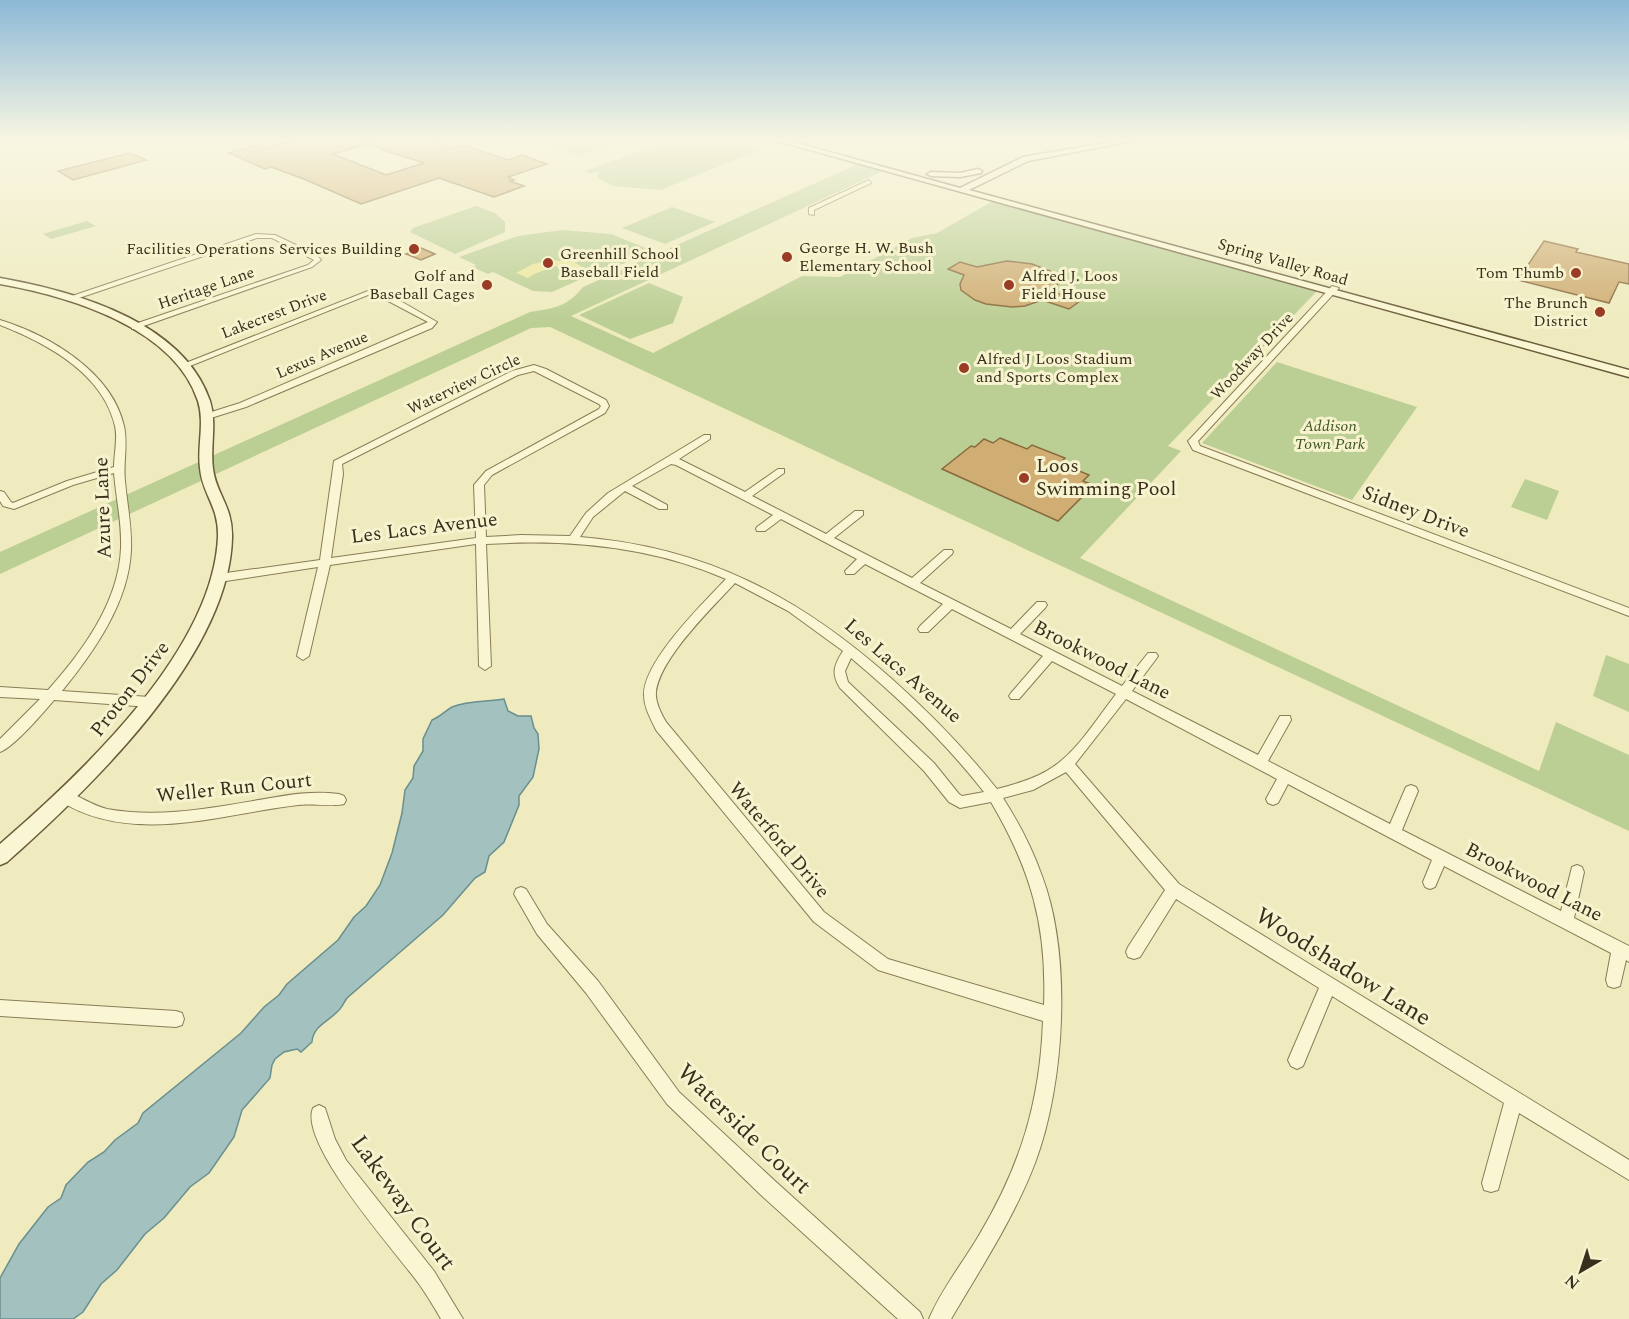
<svg xmlns="http://www.w3.org/2000/svg" width="1629" height="1319" font-family="Spectral,serif">
	<style>
		.green { fill: #bbce93 }
		.sand { fill: #ede89b }
		.water { fill: #a3c1be; stroke: #698f8e; stroke-width: 1.5 }
		.building { fill: #cfad73; stroke: #896a3c; stroke-width: 1.5; fill-rule: evenodd }
		.lines { fill: none; stroke-linecap: round; stroke-linejoin: round }
		.street-casing { stroke: #897c57; stroke-width: 2 }
		.secondary-casing { stroke: #6b5c3a; stroke-width: 3 }
		.street { fill: #faf6d3; fill-rule: evenodd }
		.secondary { fill: #faf6d3; fill-rule: evenodd }
		.poi-dot { fill: #9a3c25; stroke: #f7f3cf; stroke-width: 2 }
		.labels { text-anchor: middle; dominant-baseline: central; stroke-width: 6; stroke-linejoin: round; paint-order: stroke }
		.far-poi-label { font-size: 16px; fill: #382f1c; stroke: #f7f3cf; text-anchor: start }
		.far-street-label { font-size: 16px; fill: #382f1c; stroke: #f7f3cf }
		.far-park-label { font-size: 16px; font-style: italic; fill: #3e5522; stroke: #f7f3cf }
		.poi-label { font-size: 20px; fill: #382f1c; stroke: #f7f3cf; text-anchor: start }
		.street-label { font-size: 20px; fill: #382f1c; stroke: #f7f3cf }
		.near-street-label { font-size: 24px; fill: #382f1c; stroke: #f7f3cf }
	</style>
	<rect width="100%" height="100%" fill="#efebbf"/>
	<path class="green" d="M553,140H626L579,156L542,143Z
		M671,140H746L753,147L752,149L758,147L764,148L661,190L613,186L598,178V171L590,174L584,171Z
		M858,164L883,171L571,316L653,353L802,276L840,277L912,238L937,233L995,200L1317,291L1168,446L1181,451L1080,558L1539,771L1556,722L1629,755V831L550,327L531,328L0,574V552L530,312C555,308 567,307 583,287Z
		M476,206L495,213L505,222V232L455,254L410,232L413,228Z
		M672,207L715,222L665,244L622,228Z
		M87,221L96,226L51,239L43,234Z
		M562,230L611,234L648,249L629,258L632,260L613,268L608,267L552,292L533,291L493,272L488,274L472,267L476,265L459,257L518,236Z
		M649,283L683,297L673,323L630,339L579,315Z
		M1277,362L1417,407L1352,500L1202,443Z
		M1525,479L1559,491L1547,520L1511,507Z
		M1606,655L1629,664V712L1593,696Z"/>
	<path class="sand" d="M553,260L574,262L587,270L573,277L556,266L534,274L528,278L516,273L533,264Z"/>
	<path class="water" d="M504,699L508,711L518,716H531L534,728L538,734L539,749L533,777L519,796V805L504,842L489,856L485,872L475,878L443,915L347,998C344,1002 342,1008 338,1011C328,1022 313,1026 312,1042L301,1052L297,1049L284,1052L275,1059L272,1065L270,1078L242,1110L234,1137L209,1173L190,1187L164,1218L145,1234L117,1270L101,1284L83,1312L73,1319H0V1278L19,1244L48,1207L61,1198L66,1185L88,1162L104,1152L115,1140L138,1123L143,1113L241,1033L264,1007L279,995L287,984L338,940L354,917L366,906L380,885L392,853L402,813L405,790L413,778L414,766L423,751V739L432,720C440,717 445,711 452,707C469,700 487,702 504,699Z"/>
	<path class="building" d="M297,140H432L454,148L464,145L508,160L522,155L547,164L508,177L514,180L510,181L524,186L494,197L439,178L361,204L304,179L271,167L265,169L229,153L257,145L264,148ZM368,144L389,152L424,163L386,175L333,154Z
		M130,153L146,160L73,180L58,171Z
		M1544,241L1578,249L1576,252L1629,264V284L1619,282L1609,303L1518,280Z
		M421,248L435,254L421,260L406,254Z
		M1007,261L1032,264L1050,271L1056,276L1058,282L1056,293L1080,301L1069,309L1042,300L1025,306L1012,307L986,304L975,300L961,290L960,284L964,275L948,269L960,262L977,267Z
		M1000,438L1027,449L1032,445L1065,458L1060,463L1089,475L1083,481L1091,484L1082,493L1085,494L1058,521L942,469L971,446L975,447L984,439L993,443Z"/>
	<g class="lines">
		<defs>
			<path id="street" d="M869,180L871,183L814,210V215L809,214V208Z
				M256,234L275,235L317,255L321,260L312,267L135,329H132V325L308,265L314,260L272,238H257L73,300L66,298Z
				M1332,286L1339,288L1198,441L1200,446L1629,608V616L1193,450L1188,441L1190,439Z
				M373,289L383,291L437,322L432,328L246,407L211,418H205V414L240,403L428,322L373,293L185,368L178,366Z
				M0,320C49,335 112,372 124,426C128,444 123,463 125,481C127,504 132,527 131,550C129,602 94,652 62,691L150,697L154,699L156,702L154,705L150,707L54,700C43,713 14,747 0,752V739L40,699L0,697V687L48,690C82,652 119,602 121,548C122,523 116,498 114,473L73,485L14,509L3,506L0,501V491L4,492L11,502L13,503L67,481L114,467C114,454 118,439 115,426C103,373 46,343 0,325Z
				M534,365L546,369L606,400L609,406L605,413L492,475L484,485L486,537L521,535L570,536L586,513L608,493L704,435H710V439L679,459L745,492L778,469H784V473L752,496L826,534L855,511H863V515L834,538L912,578L944,550H952L953,552L952,554L920,583L1011,629L1037,602H1045L1047,605L1045,608L1020,634L1122,686L1148,653H1156L1158,656L1156,659L1132,691L1258,755L1280,716H1290L1291,720L1268,761L1390,824L1406,787L1411,785L1416,787L1418,791L1402,830L1561,911L1572,867L1577,865L1582,867L1584,872L1574,918L1629,946V962L1626,960L1620,986L1614,988L1608,986L1606,980L1611,953L1444,866L1435,887L1430,889L1425,887L1423,882L1432,860L1288,784L1278,803L1273,805L1268,803L1266,799L1277,779L1126,699L1075,764L1179,884L1629,1160V1180L1519,1113L1498,1190L1491,1192L1484,1190L1482,1183L1504,1103L1332,996L1303,1066L1297,1069L1291,1066L1288,1060L1319,988L1176,899L1140,957L1134,959L1128,957L1126,952L1128,947L1165,890L1066,772L1033,790L1003,798C1019,823 1032,848 1042,876C1072,955 1065,1084 1035,1163C1014,1218 981,1268 951,1319H929C941,1290 962,1264 978,1237C1020,1167 1040,1103 1043,1021L878,970L814,922L656,730C651,719 644,708 644,695C643,662 703,603 726,579C650,546 568,539 486,544L491,666L485,670L479,666L476,544L330,565L309,656L303,660L297,656L318,567L226,581L219,582L214,578L219,574L320,560L334,461L512,371ZM534,371L599,404L601,406L599,409L486,471L474,485L476,538L331,558L343,474L342,464L518,375ZM671,464L676,465L773,515L757,527L756,529L757,531H765L781,519L857,559L845,571L846,574H854L865,564L943,604L920,626L918,629L920,632H928L952,609L1043,656L1011,693L1009,696L1011,699H1019L1052,661L1116,694C1099,716 1083,742 1062,760C1044,776 1020,783 997,789C965,749 931,714 893,680C800,597 706,547 580,537L593,517L625,491L659,509H667V505L632,486ZM735,583L788,611L843,651C834,665 831,674 840,688L924,771L949,802L960,808L991,802C1031,870 1047,926 1044,1005L888,959L824,912L666,722C661,713 655,702 656,692C660,658 712,608 735,583ZM851,658C900,699 945,742 984,792L962,796L959,794L934,763L848,682L845,671Z
				M65,791C80,796 91,805 107,809C155,818 206,809 253,801C282,796 309,790 339,794L344,796L346,800L344,804C334,807 311,803 298,805C221,814 132,846 60,801L58,797L60,793Z
				M521,887L526,889L547,924L598,981L679,1092L775,1181L920,1312L923,1319H898L761,1195L667,1104L586,993L537,934L514,894L516,889Z
				M0,1000L176,1011L182,1013L184,1019L182,1025L176,1027L0,1016Z
				M319,1105L325,1108L335,1139L346,1160L434,1271L463,1319H441C434,1307 427,1295 419,1284C397,1253 298,1144 313,1108Z"/>
			<path id="secondary" d="M774,140H786L960,188L1023,157L1122,140H1138L1028,161L969,190L1629,370V377Z
				M978,169L982,171L981,173L960,177L931,176L927,174L931,172L960,173Z
				M0,278C73,291 183,321 210,401C217,423 210,446 213,469C216,494 233,506 232,538C229,656 90,788 7,862L0,865V844C81,774 213,651 218,537C219,506 202,494 200,468C197,446 205,423 198,401C174,327 68,296 0,284Z"/>
		</defs>
		<use href="#street" class="street-casing"/>
		<use href="#secondary" class="secondary-casing"/>
		<use href="#street" class="street"/>
		<use href="#secondary" class="secondary"/>
	</g>
	<linearGradient id="sky" x2="0" y2="1"><stop stop-color="#8cb9d7"/><stop offset="0.43" stop-color="#f8f6e2"/><stop offset="1" stop-color="#f8f6e2" stop-opacity="0"/></linearGradient>
	<rect width="1629" height="324" fill="url(#sky)"/>
	<g class="poi-dot">
		<circle cx="414" cy="249" r="6"/>
		<circle cx="787" cy="257" r="6"/>
		<circle cx="548" cy="263" r="6"/>
		<circle cx="1576" cy="273" r="6"/>
		<circle cx="487" cy="285" r="6"/>
		<circle cx="1009" cy="285" r="6"/>
		<circle cx="1600" cy="312" r="6"/>
		<circle cx="964" cy="368" r="6"/>
		<circle cx="1024" cy="478" r="6"/>
	</g>
	<g class="labels">
		<g class="far-poi-label">
			<text x="799" y="248">George H. W. Bush<tspan x="799" dy="18">Elementary School</tspan></text>
			<text x="402" y="249" text-anchor="end">Facilities Operations Services Building</text>
			<text x="560" y="254">Greenhill School<tspan x="560" dy="18">Baseball Field</tspan></text>
			<text x="1564" y="273" text-anchor="end">Tom Thumb</text>
			<text x="475" y="276" text-anchor="end">Golf and<tspan x="475" dy="18">Baseball Cages</tspan></text>
			<text x="1021" y="276">Alfred J. Loos<tspan x="1021" dy="18">Field House</tspan></text>
			<text x="1588" y="303" text-anchor="end">The Brunch<tspan x="1588" dy="18">District</tspan></text>
			<text x="976" y="359">Alfred J Loos Stadium<tspan x="976" dy="18">and Sports Complex</tspan></text>
		</g>
		<g class="far-street-label">
			<text transform="translate(1283 262) rotate(16)">Spring Valley Road</text>
			<text transform="translate(206 288) rotate(-19)">Heritage Lane</text>
			<text transform="translate(274 314) rotate(-21)">Lakecrest Drive</text>
			<text transform="translate(322 355) rotate(-23)">Lexus Avenue</text>
			<text transform="translate(1252 356) rotate(-47)">Woodway Drive</text>
			<text transform="translate(464 384) rotate(-25)">Waterview Circle</text>
		</g>
		<g class="far-park-label">
			<text x="1330" y="426">Addison<tspan x="1330" dy="18">Town Park</tspan></text>
		</g>
		<g class="poi-label">
			<text x="1036" y="466">Loos<tspan x="1036" dy="23">Swimming Pool</tspan></text>
		</g>
		<g class="street-label">
			<text transform="translate(103 508) rotate(-92)">Azure Lane</text>
			<text transform="translate(1416 512) rotate(21)">Sidney Drive</text>
			<text transform="translate(424 528) rotate(-7)">Les Lacs Avenue</text>
			<text transform="translate(1102 660) rotate(27)">Brookwood Lane</text>
			<text transform="translate(903 671) rotate(41)">Les Lacs Avenue</text>
			<text transform="translate(130 689) rotate(-52)">Proton Drive</text>
			<text transform="translate(234 788) rotate(-6)">Weller Run Court</text>
			<text transform="translate(779 840) rotate(50)">Waterford Drive</text>
			<text transform="translate(1534 882) rotate(27)">Brookwood Lane</text>
		</g>
		<g class="near-street-label">
			<text transform="translate(1343 967) rotate(32)">Woodshadow Lane</text>
			<text transform="translate(744 1129) rotate(44)">Waterside Court</text>
			<text transform="translate(403 1203) rotate(54)">Lakeway Court</text>
		</g>
	</g>
	<g transform="translate(1581 1271) rotate(219)" stroke="#f7f3cf" stroke-width="4.5" paint-order="stroke">
	<path d="M0-4.5L10 22L0 15L-10 22Z" fill="#382f1c"/>
	<text y="-9" font-size="16" font-weight="bold" text-anchor="middle" fill="#382f1c">N</text>
	</g>
</svg>
